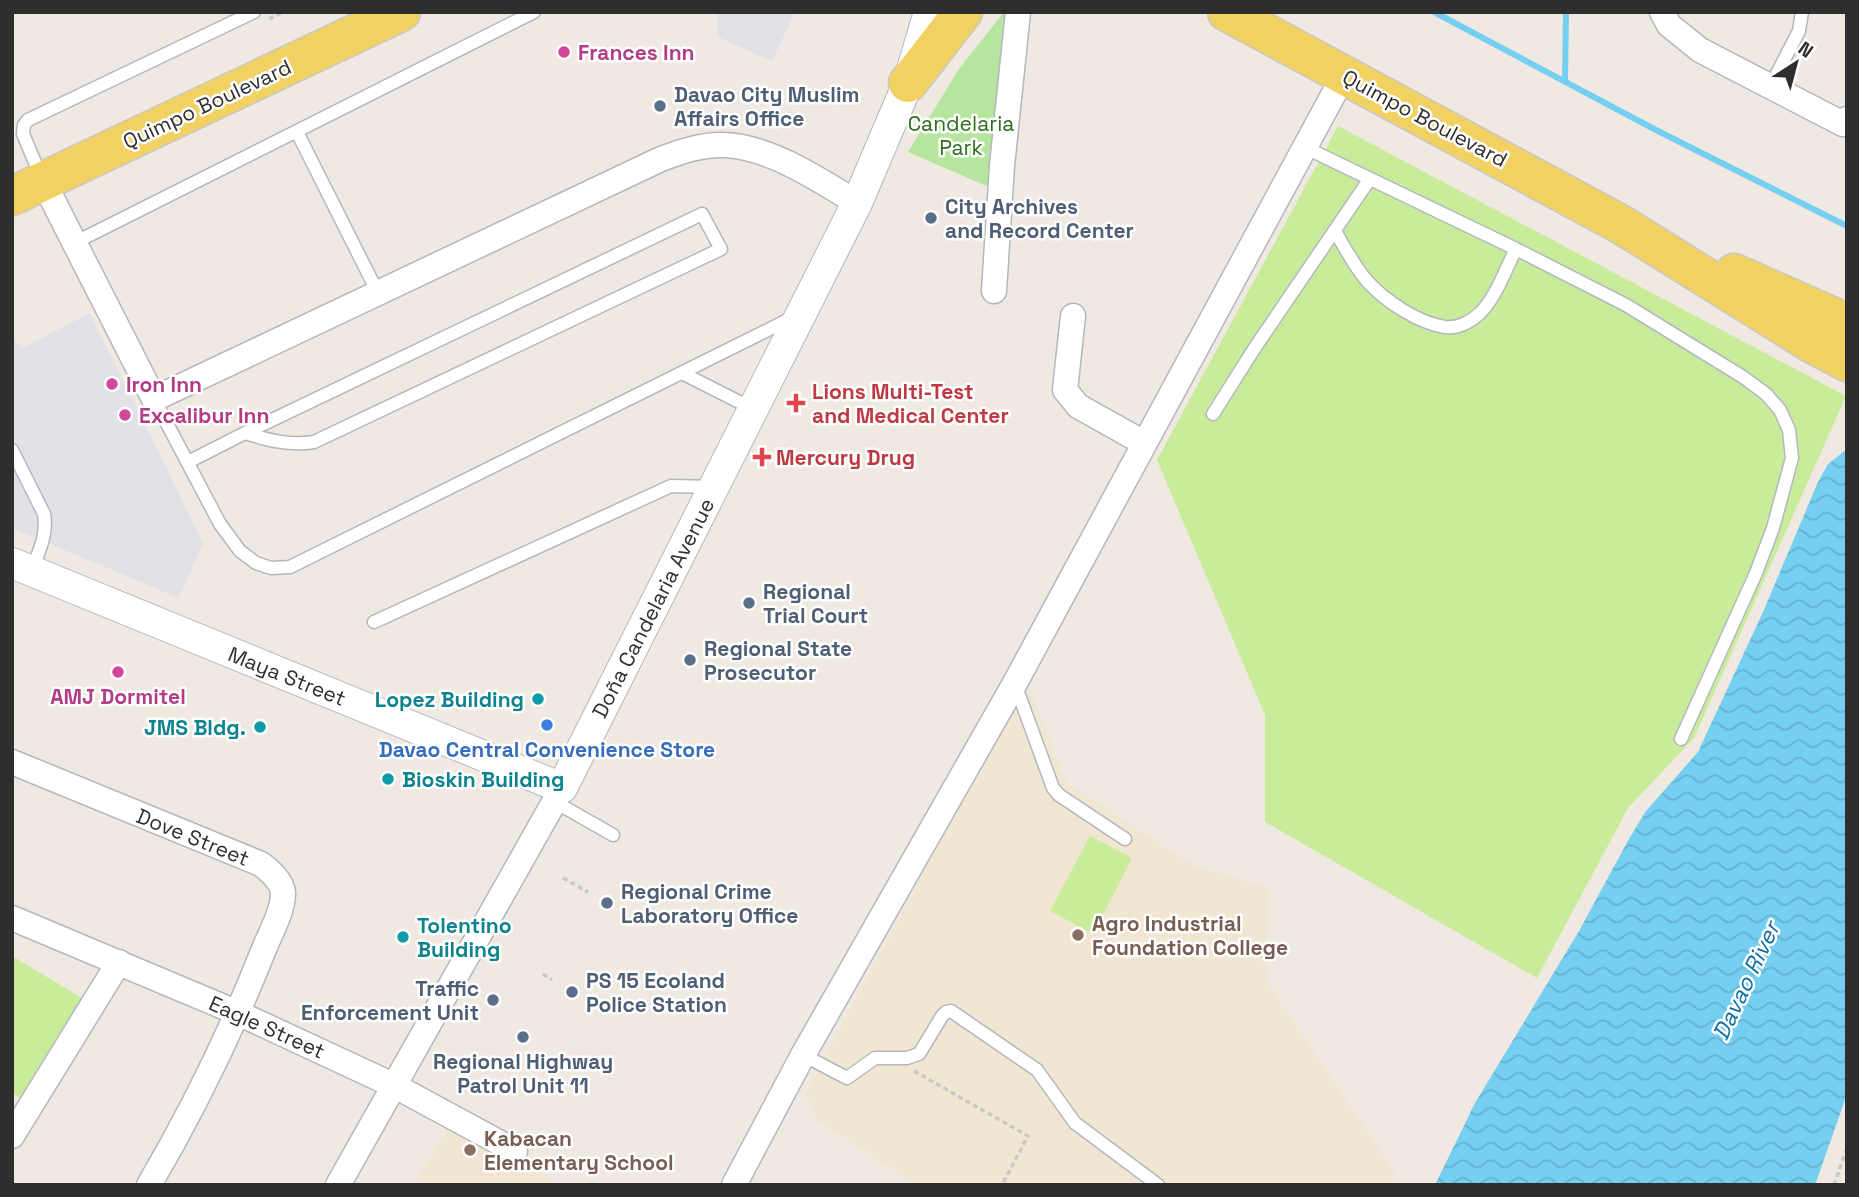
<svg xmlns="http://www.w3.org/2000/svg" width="1859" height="1197" font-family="'Space Grotesk',sans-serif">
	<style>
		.industrial { fill: #e3e1e8 }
		.education { fill: #f0e6d1 }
		.park { fill: #b6e59e }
		.pitch { fill: #c9ec9a }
		.water { fill: url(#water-waves) }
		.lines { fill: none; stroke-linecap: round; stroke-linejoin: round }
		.stream { stroke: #75cff0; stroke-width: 6 }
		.service-casing { stroke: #b4b7c1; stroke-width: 15 }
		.minor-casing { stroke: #b4b7c1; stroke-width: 27 }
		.tertiary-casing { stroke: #b4b7c1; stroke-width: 32 }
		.primary-casing { stroke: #c9c9c9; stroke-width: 41 }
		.path { stroke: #c9c9c9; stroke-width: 3.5; stroke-dasharray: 5 3.5; stroke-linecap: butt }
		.service { stroke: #fff; stroke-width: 12 }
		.minor { stroke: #fff; stroke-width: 24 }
		.tertiary { stroke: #fff; stroke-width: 30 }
		.primary { stroke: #f2d163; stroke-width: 38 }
		.hotel-dot { fill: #d1479c; stroke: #fff; stroke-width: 2.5 }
		.service-dot { fill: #5c6f8a; stroke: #fff; stroke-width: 2.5 }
		.health-dot { fill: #e0444e; stroke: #fff; stroke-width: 2.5 }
		.culture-dot { fill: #0f9aa8; stroke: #fff; stroke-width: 2.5 }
		.shop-dot { fill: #3f7fe0; stroke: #fff; stroke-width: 2.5 }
		.education-dot { fill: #8d6e63; stroke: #fff; stroke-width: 2.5 }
		.labels { text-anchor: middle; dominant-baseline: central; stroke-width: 5; stroke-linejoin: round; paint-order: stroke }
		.hotel-label { font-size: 21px; font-weight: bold; fill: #b23c85; stroke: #fff; text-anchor: start }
		.service-label { font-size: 21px; font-weight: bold; fill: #4e5e75; stroke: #fff; text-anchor: start }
		.street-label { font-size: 21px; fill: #2e2e2e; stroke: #fff }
		.park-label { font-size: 21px; fill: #2c6e1b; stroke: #fff }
		.health-label { font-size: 21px; font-weight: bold; fill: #be3a42; stroke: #fff; text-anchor: start }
		.culture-label { font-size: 21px; font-weight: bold; fill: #0d838f; stroke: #fff; text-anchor: end }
		.shop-label { font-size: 21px; font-weight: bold; fill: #366cbe; stroke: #fff }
		.education-label { font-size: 21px; font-weight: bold; fill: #785e54; stroke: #fff; text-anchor: start }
		.water-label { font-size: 23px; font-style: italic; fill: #0d6fa3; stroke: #fff }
	</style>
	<defs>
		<pattern id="water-waves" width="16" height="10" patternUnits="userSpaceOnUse" patternTransform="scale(1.75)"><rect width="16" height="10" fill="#75cff0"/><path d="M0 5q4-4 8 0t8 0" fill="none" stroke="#66b2ce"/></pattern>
	</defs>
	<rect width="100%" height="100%" fill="#efe9e1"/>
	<path class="industrial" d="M717,12H795L772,61L718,37Z
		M90,313L203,543L179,598L12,528V333L21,349Z"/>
	<path class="education" d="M1026,681L1067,783L1193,865L1268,888L1266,981L1395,1173L1388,1185H917L817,1120L805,1094Z
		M455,1118L555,1182L556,1185H413Z"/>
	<path class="park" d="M1004,12H1013L991,188L908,152L959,69Z"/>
	<path class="pitch" d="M1338,126L1846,396L1694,738L1628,808L1537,978L1265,822V715L1157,460Z
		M1090,836L1132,858L1093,934L1050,911Z
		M12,956L82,998L23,1100L12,1093Z"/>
	<path class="water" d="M1847,449V1094L1815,1185H1435L1475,1103L1579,931L1630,837L1646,811L1698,752L1763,612L1818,482L1828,464Z"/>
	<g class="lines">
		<path class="stream" d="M1434,12L1654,129L1847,226
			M1565,81L1566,12"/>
		<defs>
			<path id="service" d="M1770,87L1799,31L1802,12
				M297,132L378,293
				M1304,147L1516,249L1626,305L1743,377L1766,394L1780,410L1789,430L1792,458L1773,528L1756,573L1681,739
				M42,179L23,134L24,125L28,120L254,12
				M1335,231C1345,248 1354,266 1367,281C1385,301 1418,323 1445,327C1457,329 1470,322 1479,314C1496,298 1505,270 1516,249
				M74,243L534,12
				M682,373L753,409
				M154,399L220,524L240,551L256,563L271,568L290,567L792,318
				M1213,414L1254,349L1369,180
				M12,450L44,514C48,534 38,553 32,571
				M188,462L245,433L702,214L721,249L314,442C289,446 268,440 245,433
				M374,622L671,486L714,487
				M1015,684L1053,788L1059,795L1125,839
				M555,802L613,835
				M803,1055L847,1078L875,1058H907L919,1054L942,1016L946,1012L951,1011L1037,1070L1075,1123L1158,1185"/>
			<path id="minor" d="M1662,12L1669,25L1700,50L1843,124L1847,119
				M43,181L154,399L661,159C680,152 702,144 724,145C768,146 820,180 857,203
				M994,291L1002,166L1018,12
				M1073,316L1065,390L1078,406L1144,443
				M12,762L261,864C270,871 282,881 283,893C283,911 271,932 264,949C232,1030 193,1110 149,1185
				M12,918L238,1013L395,1086L515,1151
				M12,1136L119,962
				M338,1185L562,788
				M734,1185L803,1055L1015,683L1344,75"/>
			<path id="tertiary" d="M12,563L562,788L857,203L908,83L929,12"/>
			<path id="primary" d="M1227,12L1622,225L1811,343L1847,362
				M908,83L963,12
				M12,196L401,12
				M1734,273L1847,323"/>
		</defs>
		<use href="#service" class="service-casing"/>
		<use href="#minor" class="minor-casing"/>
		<use href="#tertiary" class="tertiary-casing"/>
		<use href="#primary" class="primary-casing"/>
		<path class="path" d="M269,19L283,12
			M563,878L588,892
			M543,974L552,980
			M914,1071L1028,1136L1002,1185
			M1834,1185L1847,1148"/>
		<use href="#service" class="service"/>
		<use href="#minor" class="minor"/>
		<use href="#tertiary" class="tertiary"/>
		<use href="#primary" class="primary"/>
	</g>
	<g class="hotel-dot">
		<circle cx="564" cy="52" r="7"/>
		<circle cx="112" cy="384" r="7"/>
		<circle cx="125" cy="415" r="7"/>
		<circle cx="118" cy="672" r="7"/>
	</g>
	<g class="service-dot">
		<circle cx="660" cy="106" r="7"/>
		<circle cx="931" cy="218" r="7"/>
		<circle cx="749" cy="603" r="7"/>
		<circle cx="690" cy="660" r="7"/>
		<circle cx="607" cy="903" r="7"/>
		<circle cx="572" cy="992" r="7"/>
		<circle cx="493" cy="1000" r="7"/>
		<circle cx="523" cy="1037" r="7"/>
	</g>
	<g class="health-dot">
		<path d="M792.5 392.5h7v7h7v7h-7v7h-7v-7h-7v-7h7z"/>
		<path d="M758.5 446.5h7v7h7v7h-7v7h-7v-7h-7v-7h7z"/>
	</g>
	<g class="culture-dot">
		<circle cx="538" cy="699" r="7"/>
		<circle cx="260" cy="727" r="7"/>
		<circle cx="388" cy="779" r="7"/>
		<circle cx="403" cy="937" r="7"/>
	</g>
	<circle class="shop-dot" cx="547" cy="725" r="7"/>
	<g class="education-dot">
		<circle cx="1078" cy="935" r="7"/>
		<circle cx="470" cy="1150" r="7"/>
	</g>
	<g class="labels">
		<g class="hotel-label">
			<text x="578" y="52">Frances Inn</text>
			<text x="126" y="384">Iron Inn</text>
			<text x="139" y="415">Excalibur Inn</text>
			<text x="118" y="696" text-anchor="middle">AMJ Dormitel</text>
		</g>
		<g class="service-label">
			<text x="674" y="94">Davao City Muslim<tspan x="674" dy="24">Affairs Office</tspan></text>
			<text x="945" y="206">City Archives<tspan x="945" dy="24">and Record Center</tspan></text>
			<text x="763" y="591">Regional<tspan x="763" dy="24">Trial Court</tspan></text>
			<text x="704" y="648">Regional State<tspan x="704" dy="24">Prosecutor</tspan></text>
			<text x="621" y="891">Regional Crime<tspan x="621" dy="24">Laboratory Office</tspan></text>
			<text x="586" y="980">PS 15 Ecoland<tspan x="586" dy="24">Police Station</tspan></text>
			<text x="479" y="988" text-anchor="end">Traffic<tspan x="479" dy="24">Enforcement Unit</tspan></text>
			<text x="523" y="1061" text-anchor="middle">Regional Highway<tspan x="523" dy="24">Patrol Unit 11</tspan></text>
		</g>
		<g class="street-label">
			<text transform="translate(207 104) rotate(-25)">Quimpo Boulevard</text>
			<text transform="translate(1425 118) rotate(28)">Quimpo Boulevard</text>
			<text transform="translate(653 608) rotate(-63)">Doña Candelaria Avenue</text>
			<text transform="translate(287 676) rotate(22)">Maya Street</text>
			<text transform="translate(193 837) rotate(22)">Dove Street</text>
			<text transform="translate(267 1027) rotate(24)">Eagle Street</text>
		</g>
		<g class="park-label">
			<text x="961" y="123">Candelaria<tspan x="961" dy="24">Park</tspan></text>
		</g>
		<g class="health-label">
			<text x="812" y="391">Lions Multi-Test<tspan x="812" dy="24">and Medical Center</tspan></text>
			<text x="776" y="457">Mercury Drug</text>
		</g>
		<g class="culture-label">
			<text x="524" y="699">Lopez Building</text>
			<text x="246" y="727">JMS Bldg.</text>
			<text x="402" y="779" text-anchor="start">Bioskin Building</text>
			<text x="417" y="925" text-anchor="start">Tolentino<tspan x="417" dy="24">Building</tspan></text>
		</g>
		<g class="shop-label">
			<text x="547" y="749">Davao Central Convenience Store</text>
		</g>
		<g class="education-label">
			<text x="1092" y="923">Agro Industrial<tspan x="1092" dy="24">Foundation College</tspan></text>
			<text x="484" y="1138">Kabacan<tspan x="484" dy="24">Elementary School</tspan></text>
		</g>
		<g class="water-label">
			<text transform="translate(1746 981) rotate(-65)">Davao River</text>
		</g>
	</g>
	<rect width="1859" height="1197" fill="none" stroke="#2e2e2e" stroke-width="28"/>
	<g transform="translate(1796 63) rotate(36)" stroke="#ffffff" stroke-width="5" paint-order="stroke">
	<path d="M0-5L12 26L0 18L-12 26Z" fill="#2e2e2e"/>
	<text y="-10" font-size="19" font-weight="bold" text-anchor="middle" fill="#2e2e2e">N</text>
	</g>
</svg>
